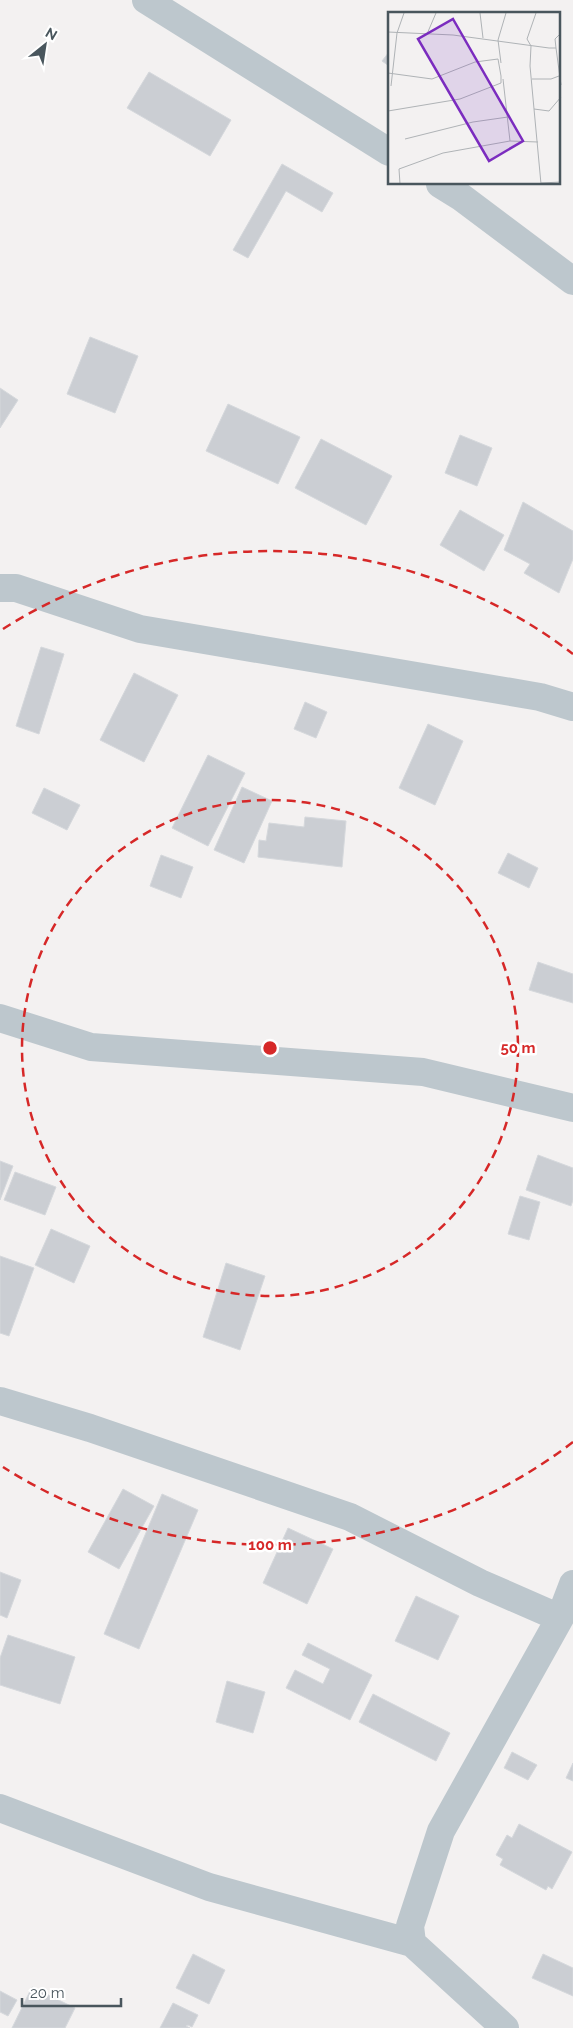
<svg xmlns="http://www.w3.org/2000/svg" width="573" height="2028" font-family="Raleway,sans-serif">
	<style>
		.building { fill: #cbced3; stroke: #d5d8dc }
		.lines { fill: none; stroke-linecap: round; stroke-linejoin: round }
		.minor { stroke: #bdc7cd; stroke-width: 28 }
		.ring { fill: none; stroke: #d62828; stroke-width: 2.5; stroke-dasharray: 9 6 }
		.inset-road { fill: none; stroke: #afb3b6; stroke-width: 1 }
		.view { fill: #7b2cbf; fill-opacity: 0.15; stroke: #7b2cbf; stroke-width: 2.5 }
		.inset-edge { fill: none; stroke: #49565d; stroke-width: 2.5 }
		.centre { fill: #d62828; stroke: #fff; stroke-width: 2.5 }
		.ring-label { font-size: 15px; text-anchor: middle; font-weight: bold; fill: #d62828; stroke: #fff; stroke-width: 5; stroke-linejoin: round; paint-order: stroke }
	</style>
	<rect width="100%" height="100%" fill="#f3f1f1"/>
	<path class="building" d="M389,52V66L382,61Z
		M149,72L231,120L210,156L127,108Z
		M282,164L333,193L322,212L286,191L248,258L233,250Z
		M90,337L138,356L115,413L67,394Z
		M0,388L18,400L0,428Z
		M228,404L300,437L278,484L206,451Z
		M460,435L492,448L477,486L445,473Z
		M321,439L392,476L366,525L295,488Z
		M523,502L573,531V559L559,593L524,573L530,564L504,550Z
		M460,510L504,535L484,571L440,545Z
		M41,647L64,654L39,734L16,726Z
		M134,673L178,695L144,762L100,740Z
		M305,702L327,712L316,738L294,729Z
		M428,724L463,741L435,805L399,788Z
		M208,755L245,773L208,846L172,828Z
		M242,787L272,801L244,863L214,850Z
		M44,788L80,805L67,830L32,813Z
		M305,817L346,821L342,867L258,857L259,840L266,841L269,823L304,827Z
		M508,853L538,868L529,888L498,873Z
		M161,855L193,867L181,898L150,886Z
		M538,962L573,974V1003L529,990Z
		M538,1155L573,1168V1200L571,1206L526,1190Z
		M0,1161L13,1166L0,1200Z
		M15,1172L56,1187L45,1215L4,1200Z
		M520,1196L540,1202L529,1240L508,1234Z
		M51,1229L90,1246L74,1283L35,1265Z
		M0,1256L34,1268L9,1336L0,1333Z
		M226,1263L265,1276L240,1350L203,1337Z
		M123,1489L154,1506L119,1569L88,1552Z
		M162,1494L198,1510L139,1649L104,1634Z
		M288,1528L333,1549L307,1604L263,1583Z
		M0,1572L21,1580L7,1618L0,1615Z
		M416,1596L459,1616L438,1660L395,1641Z
		M8,1635L75,1657L60,1704L0,1685V1658Z
		M308,1643L372,1675L350,1720L286,1688L295,1670L323,1684L330,1669L302,1655Z
		M227,1681L265,1692L253,1733L216,1722Z
		M373,1694L450,1733L436,1761L359,1722Z
		M512,1752L537,1765L528,1780L504,1768Z
		M573,1763V1781L566,1778Z
		M519,1824L572,1852L552,1889L548,1886L546,1890L500,1865L503,1859L496,1855L507,1835L512,1838Z
		M193,1954L225,1970L209,2004L176,1988Z
		M543,1954L573,1968V1996L532,1978Z
		M32,1987L75,2008L65,2028H12Z
		M0,1991L17,2000L8,2016L0,2012Z
		M173,2003L198,2015L192,2027L188,2025L186,2026L190,2028H160Z"/>
	<g class="lines">
		<path class="minor" d="M146,0L389,152
			M440,184L461,197L573,281
			M0,588H16L140,629L540,697L573,707
			M0,1018L91,1047L423,1072L573,1108
			M0,1401L90,1428L350,1517L480,1583L560,1618
			M0,1808L209,1887L412,1943L505,2028
			M412,1943L410,1926L441,1831L560,1618L573,1584"/>
	</g>
	<g class="ring">
		<circle cx="270" cy="1048" r="248"/>
		<path d="M573 1442A497 497 0 0 1 3 1467M3 629A497 497 0 0 1 573 654"/>
	</g>
	<g transform="translate(388 12)">
		<rect width="172" height="172" fill="#f3f1f1"/>
		<path class="inset-road" d="M92,1L95,26M148,1L139,27L143,34L142,54L153,172M0,20L65,23L161,36H168L167,27L173,21M39,22L48,1M168,36L173,73M113,51L110,28L118,1M0,61L44,67L87,50L110,47L113,64V71L72,87L0,99M115,67L122,129M144,67H163L171,64M3,74L9,21L16,1M146,97L161,99L173,85M17,127L85,110L120,105M153,171L173,170M12,172L11,157L55,141L122,129L150,130"/>
		<path class="view" d="M65,7L135,129L101,149L30,27Z"/>
		<rect width="172" height="172" class="inset-edge"/>
	</g>
	<circle cx="270" cy="1048" r="8" class="centre"/>
	<g class="ring-label">
		<text x="518" y="1053">50 m</text>
		<text x="270" y="1550">100 m</text>
	</g>
	<g transform="translate(45 45) rotate(30)" stroke="#ffffff" stroke-width="4" paint-order="stroke">
	<path d="M0-4L9 19L0 12L-9 19Z" fill="#49565d"/>
	<text y="-8" font-size="14" font-weight="bold" text-anchor="middle" fill="#49565d">N</text>
	</g>
	<path d="M22 1998v8h99v-8" fill="none" stroke="#49565d" stroke-width="2.5"/>
	<text x="30" y="1998" font-size="15" fill="#49565d" stroke="#ffffff" stroke-width="4" paint-order="stroke">20 m</text>
</svg>
